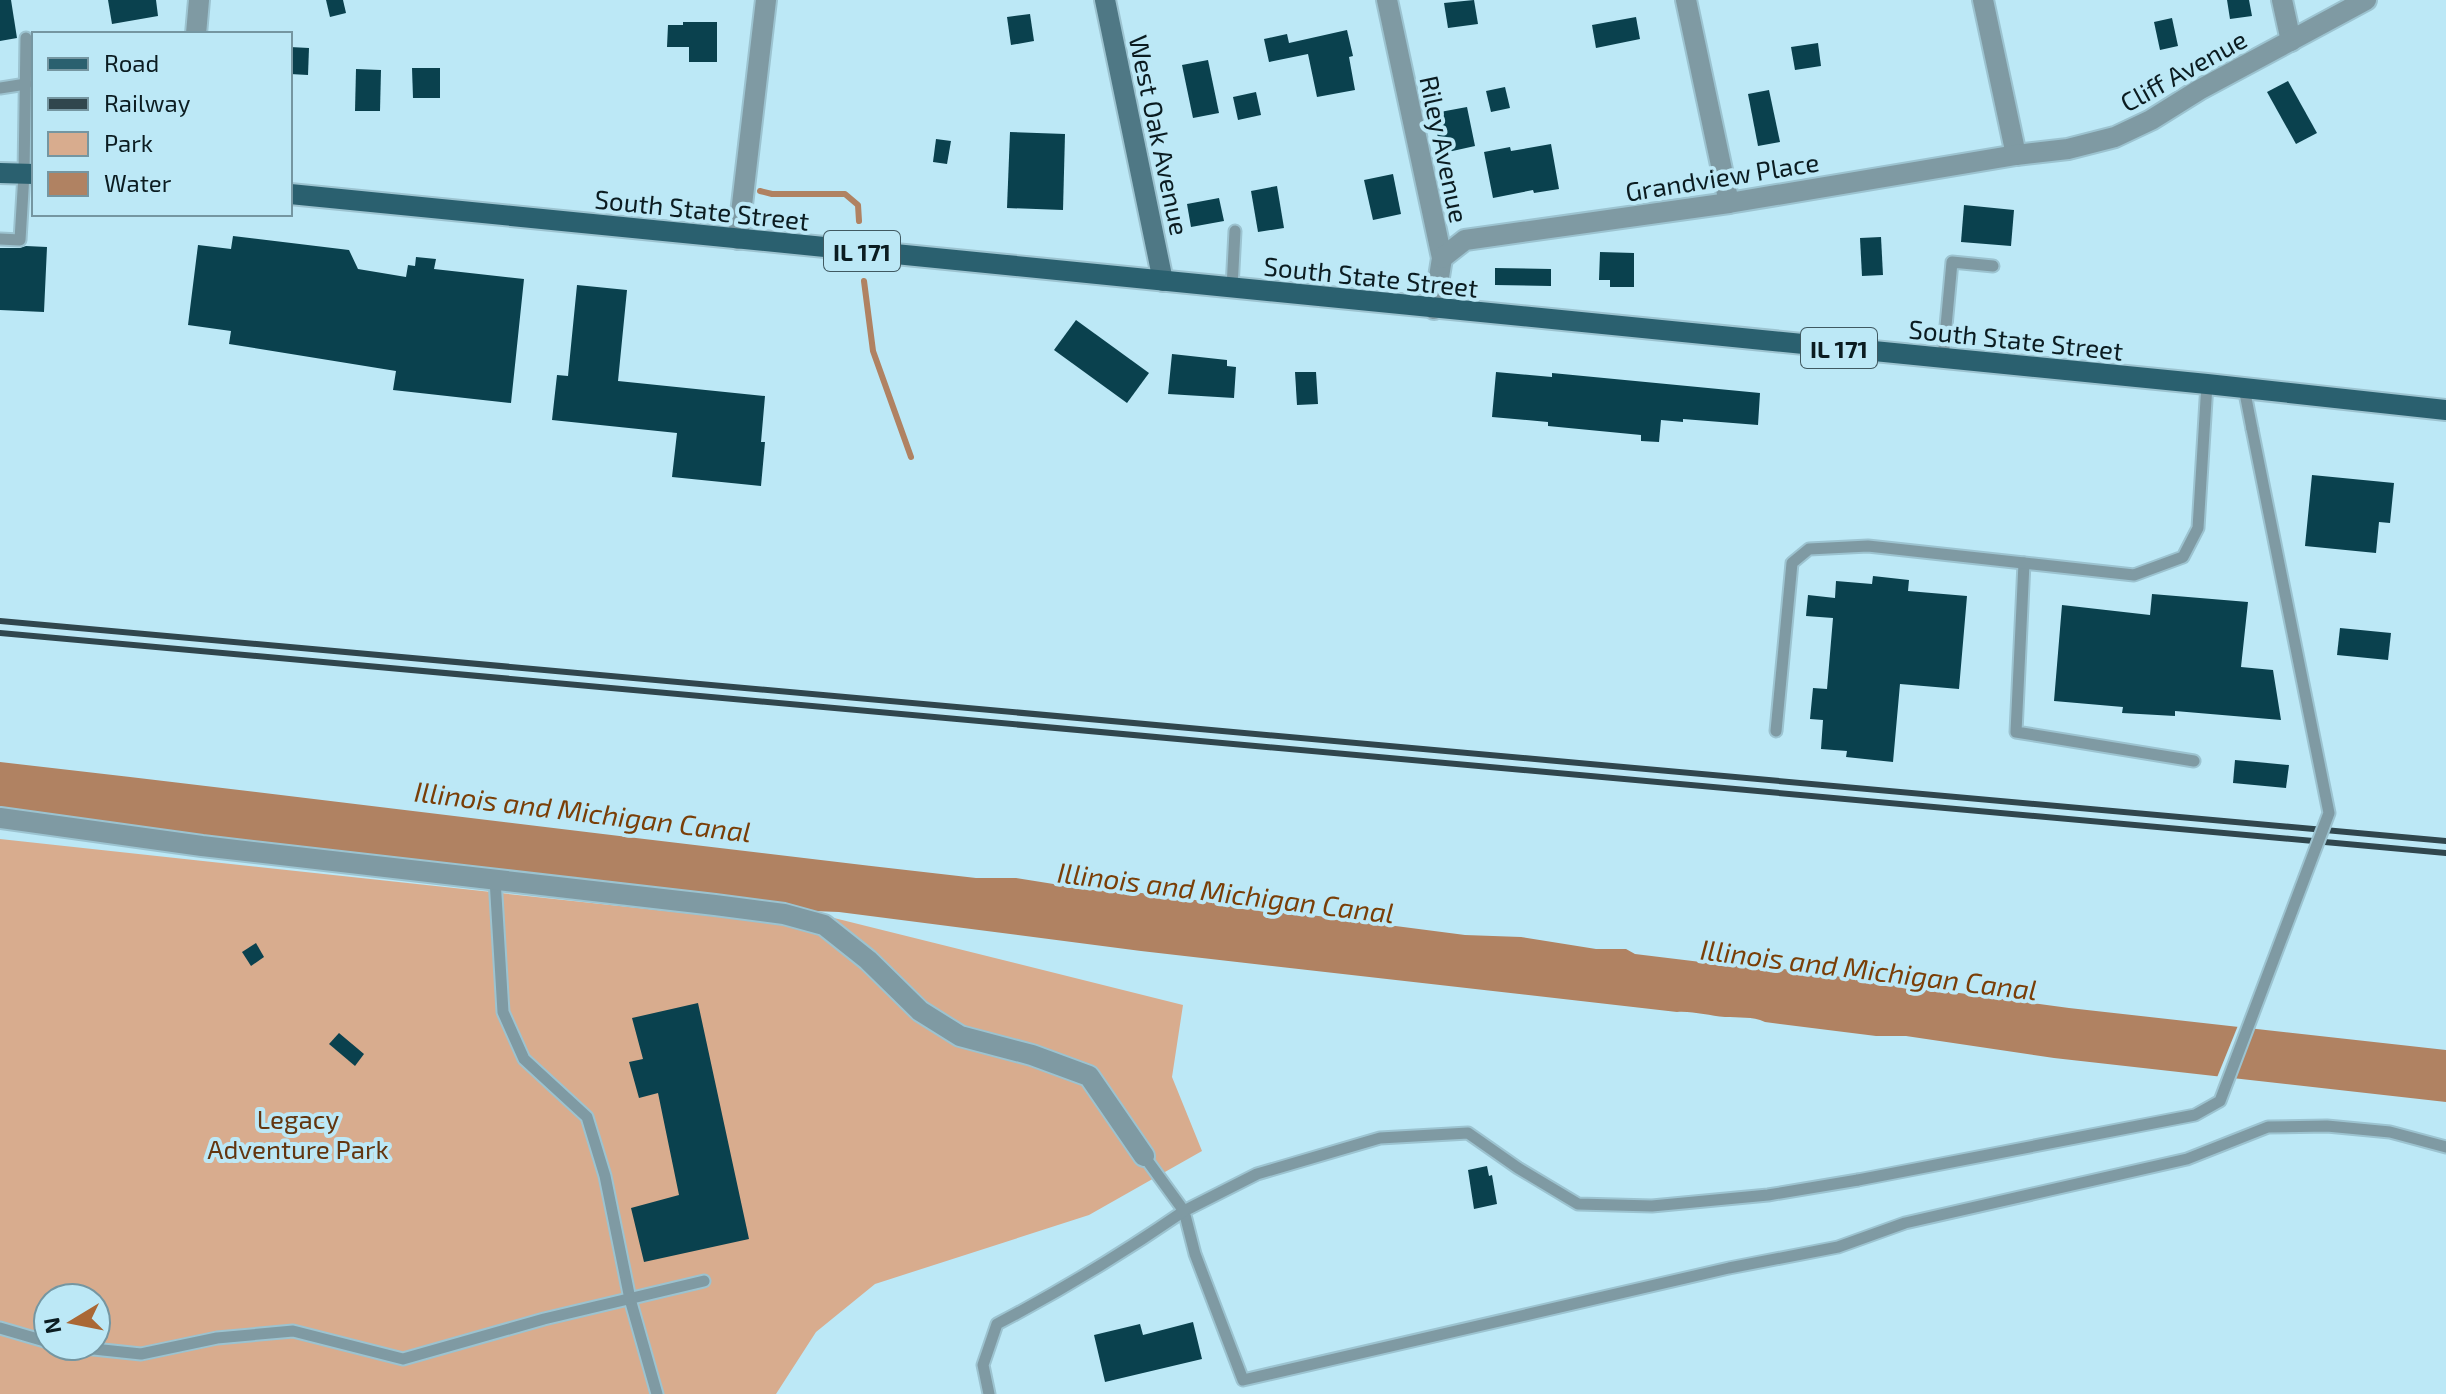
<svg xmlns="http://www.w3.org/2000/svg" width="2446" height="1394" viewBox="0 0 2446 1394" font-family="'Exo 2',sans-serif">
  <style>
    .green { fill: #d8ac8e; fill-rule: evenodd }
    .water { fill: #b08262 }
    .pier { fill: #bce8f6 }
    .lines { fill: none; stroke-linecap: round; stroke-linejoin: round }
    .stream { stroke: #b08262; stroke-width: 6 }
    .building { fill: #0a414e }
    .lane-casing { stroke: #9cc3d0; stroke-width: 15 }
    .street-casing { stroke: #9cc3d0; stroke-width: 24 }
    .secondary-casing { stroke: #9cc3d0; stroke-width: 24 }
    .primary-casing { stroke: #9cc3d0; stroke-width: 24 }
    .lane { stroke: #7f9aa3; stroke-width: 11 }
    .street { stroke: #7f9aa3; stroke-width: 20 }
    .secondary { stroke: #4f7885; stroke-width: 20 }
    .primary { stroke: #2a606f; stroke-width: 20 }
    .rail { stroke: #30464d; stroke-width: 6 }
    .lane-bridge-casing { stroke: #9cc3d0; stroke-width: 15; stroke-linecap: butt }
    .lane-bridge { stroke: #7f9aa3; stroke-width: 11 }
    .labels { text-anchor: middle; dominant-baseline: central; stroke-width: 8; stroke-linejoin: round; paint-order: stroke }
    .shield { fill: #bce8f6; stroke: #405961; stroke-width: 2 }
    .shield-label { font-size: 24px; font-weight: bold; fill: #0b1c21 }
    .street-label { font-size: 26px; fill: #0b1c21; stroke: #bce8f6 }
    .park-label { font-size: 26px; fill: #63350f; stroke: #bce8f6 }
    .water-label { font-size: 28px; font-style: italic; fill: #7a3e07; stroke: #bce8f6 }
  </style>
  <rect width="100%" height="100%" fill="#bce8f6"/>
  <path class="green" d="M 0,839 L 759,921 L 830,917 L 1183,1005 L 1172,1077 L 1202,1151 L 1089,1215 L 875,1284 L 816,1332 L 776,1394 L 0,1394 ZM 48,1298 L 96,1298 L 96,1346 L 48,1346 Z"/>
  <path class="water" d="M 0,762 C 326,799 651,841 976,878 L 1016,878 L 1091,890 L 1126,891 L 1465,935 L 1521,937 L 1596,949 L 1626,949 L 1635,954 L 1709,963 L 1740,963 L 2069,1008 L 2446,1050 L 2446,1102 L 2054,1058 L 1906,1036 L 1876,1036 L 1765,1022 C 1752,1016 1739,1018 1725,1017 C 1709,1016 1694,1011 1677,1012 L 1141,951 L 839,912 L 788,910 L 509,877 L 0,809 Z"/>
  <path class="pier" d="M 2239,1023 L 2254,1025 L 2232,1082 L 2216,1080 Z"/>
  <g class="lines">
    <g class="stream">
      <path d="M 760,191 L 772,194 L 845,194 L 858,205 L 859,221"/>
      <path d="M 864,281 L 873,351 L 911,457"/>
    </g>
  </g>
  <g class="building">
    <path d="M 0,0 L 11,0 L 17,38 L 0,41 Z"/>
    <path d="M 108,0 L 156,0 L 158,16 L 112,24 Z"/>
    <path d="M 326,0 L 343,0 L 346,13 L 330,17 Z"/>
    <path d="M 1474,0 L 1478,24 L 1448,28 L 1444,3 Z"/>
    <path d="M 2227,0 L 2249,0 L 2252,16 L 2230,19 Z"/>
    <path d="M 1030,14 L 1034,41 L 1011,45 L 1007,17 Z"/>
    <path d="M 1636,17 L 1640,39 L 1596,48 L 1592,25 Z"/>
    <path d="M 2172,18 L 2178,46 L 2160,50 L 2154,22 Z"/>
    <path d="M 683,22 L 717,22 L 717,62 L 689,62 L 689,47 L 667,47 L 668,25 L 683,25 Z"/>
    <path d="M 1347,30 L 1353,56 L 1349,57 L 1355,90 L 1317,97 L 1308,54 L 1269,62 L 1264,39 L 1287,34 L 1289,43 Z"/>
    <path d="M 1818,43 L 1821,66 L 1795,70 L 1791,47 Z"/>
    <path d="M 290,47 L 309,48 L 308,75 L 290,74 Z"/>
    <path d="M 1208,60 L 1219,113 L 1193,118 L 1182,65 Z"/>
    <path d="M 412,68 L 440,68 L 440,98 L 413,98 Z"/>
    <path d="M 356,69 L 381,70 L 380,111 L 355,111 Z"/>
    <path d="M 2288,81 L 2317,133 L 2296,144 L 2267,92 Z"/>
    <path d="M 1505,87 L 1510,108 L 1491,112 L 1486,91 Z"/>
    <path d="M 1769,90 L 1780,142 L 1758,146 L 1748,94 Z"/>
    <path d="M 1256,92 L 1261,115 L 1238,120 L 1233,97 Z"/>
    <path d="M 1467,107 L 1475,146 L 1448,152 L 1446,141 L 1439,142 L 1435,125 L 1442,124 L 1440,112 Z"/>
    <path d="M 1010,132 L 1065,134 L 1063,210 L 1007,208 Z"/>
    <path d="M 936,139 L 951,141 L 947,164 L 933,162 Z"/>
    <path d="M 1551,144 L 1559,189 L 1534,193 L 1533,190 L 1493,198 L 1484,152 L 1510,147 L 1511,151 Z"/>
    <path d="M 1393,174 L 1401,214 L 1373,220 L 1364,180 Z"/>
    <path d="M 1277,186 L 1284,228 L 1258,232 L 1251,191 Z"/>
    <path d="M 1219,198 L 1224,221 L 1191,227 L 1187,204 Z"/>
    <path d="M 1964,205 L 2014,210 L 2011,246 L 1961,242 Z"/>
    <path d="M 233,236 L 349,250 L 358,269 L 406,277 L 408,265 L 415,266 L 416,257 L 436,259 L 434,269 L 524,279 L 511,403 L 393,390 L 396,371 L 229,344 L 231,331 L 188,325 L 198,245 L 231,249 Z"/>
    <path d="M 1881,237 L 1883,275 L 1862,276 L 1860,238 Z"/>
    <path d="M 26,246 L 47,247 L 44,312 L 0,310 L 0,248 L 20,248 Z"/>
    <path d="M 1600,252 L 1634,253 L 1634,287 L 1610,287 L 1610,280 L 1599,280 Z"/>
    <path d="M 1495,268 L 1551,269 L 1551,286 L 1495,285 Z"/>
    <path d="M 577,285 L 627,290 L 618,381 L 765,396 L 761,442 L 765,442 L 761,486 L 672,477 L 677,433 L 552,420 L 557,375 L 568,376 Z"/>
    <path d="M 1076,320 L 1149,373 L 1127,403 L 1054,350 Z"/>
    <path d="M 1172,354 L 1227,360 L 1227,366 L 1236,367 L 1234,398 L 1168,394 Z"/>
    <path d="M 1295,372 L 1316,372 L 1318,404 L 1297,405 Z"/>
    <path d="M 1496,372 L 1552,377 L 1552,373 L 1760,393 L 1758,425 L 1683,419 L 1683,422 L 1661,420 L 1659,442 L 1641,441 L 1641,435 L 1548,426 L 1548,422 L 1492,417 Z"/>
    <path d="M 2312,475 L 2394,483 L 2390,523 L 2379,522 L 2376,553 L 2305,546 Z"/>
    <path d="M 1873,576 L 1909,580 L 1908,591 L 1967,596 L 1959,689 L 1900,684 L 1893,762 L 1846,757 L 1847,751 L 1821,749 L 1823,720 L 1810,719 L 1813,688 L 1827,689 L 1833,618 L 1806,616 L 1808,595 L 1835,598 L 1836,581 L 1872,584 Z"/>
    <path d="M 2152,594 L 2248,602 L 2241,667 L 2273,670 L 2281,720 L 2175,711 L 2175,716 L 2122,713 L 2123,707 L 2054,701 L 2062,605 L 2150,615 Z"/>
    <path d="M 2340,628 L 2391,633 L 2388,660 L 2337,655 Z"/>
    <path d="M 2235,760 L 2289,765 L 2286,788 L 2233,783 Z"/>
    <path d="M 256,943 L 264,957 L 251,966 L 242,952 Z"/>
    <path d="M 698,1003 L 749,1239 L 644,1262 L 631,1208 L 679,1195 L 658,1093 L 639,1098 L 629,1062 L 643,1059 L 632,1018 Z"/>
    <path d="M 339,1033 L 364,1054 L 355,1066 L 329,1044 Z"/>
    <path d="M 1487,1166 L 1489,1176 L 1492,1175 L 1497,1204 L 1474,1209 L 1468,1170 Z"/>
    <path d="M 1193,1322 L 1202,1359 L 1105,1382 L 1094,1335 L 1140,1324 L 1143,1335 Z"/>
  </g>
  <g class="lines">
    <g class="lane-casing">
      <g id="lane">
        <path d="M 0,88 L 26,84"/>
        <path d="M 0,239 L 20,240 L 24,174 L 26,38"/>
        <path d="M 1232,288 L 1235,231"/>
        <path d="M 1943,358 L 1952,262 L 1993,266"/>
        <path d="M 2244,388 L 2252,429"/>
        <path d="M 2024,563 L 2016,732 L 2194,761"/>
        <path d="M 1776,731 L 1792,563 L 1809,549 L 1868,546 L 2134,575 L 2183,557 L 2198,528 L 2207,384"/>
        <path d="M 495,879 L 503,1012 L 524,1059 L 587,1117 L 605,1176 L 630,1299 L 657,1394"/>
        <path d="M 1858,1180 L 1768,1195 L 1652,1206 L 1578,1204 L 1518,1168 L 1468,1133 L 1380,1138 L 1257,1174 L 1184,1211 L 1195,1254 L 1243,1380 L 1729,1268 L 1838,1247 L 1905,1223 L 2187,1159 L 2268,1127 L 2327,1126 L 2390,1132 L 2446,1147"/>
        <path d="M 0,1328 L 48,1342"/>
        <path d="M 65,1346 L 141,1354 L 217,1338 L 293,1331 L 403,1359 L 544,1319 L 704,1281"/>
        <path d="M 989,1394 L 983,1365 L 997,1324 C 1062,1290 1123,1253 1184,1211 L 1144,1156"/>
      </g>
    </g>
    <g class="street-casing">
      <g id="street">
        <path d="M 1387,0 L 1442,258 L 1434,309"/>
        <path d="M 1686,0 L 1729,203"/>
        <path d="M 1983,0 L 2016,155"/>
        <path d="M 2282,0 L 2291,41"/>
        <path d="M 196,34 L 199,0"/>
        <path d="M 738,239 L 766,0"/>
        <path d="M 1442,258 L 1465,240 L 1729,203 L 2016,155 L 2068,149 L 2115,137 L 2151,120 L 2199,90 L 2366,0"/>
        <path d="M 0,818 L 202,846 L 715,905 L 784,914 L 824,925 L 868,960 L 920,1011 L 960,1036 L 1032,1055 L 1089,1076 L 1144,1156"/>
      </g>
    </g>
    <g class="secondary-casing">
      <path id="secondary" d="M 1105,0 L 1163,281"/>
    </g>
    <g class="primary-casing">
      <g id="primary">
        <path d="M 0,173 L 34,174"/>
        <path d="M 290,194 L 2207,384 L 2446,410"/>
      </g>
    </g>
    <use href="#lane" class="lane"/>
    <use href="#street" class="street"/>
    <use href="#secondary" class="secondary"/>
    <use href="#primary" class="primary"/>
    <g class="rail">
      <path d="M 0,621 L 2446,841"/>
      <path d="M 0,633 L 2446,853"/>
    </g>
    <g class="lane-bridge-casing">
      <path id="lane-bridge" d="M 1858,1180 L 2195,1115 L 2220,1101 L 2329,813 L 2252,429"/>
    </g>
    <use href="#lane-bridge" class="lane-bridge"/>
  </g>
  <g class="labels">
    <g class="shield">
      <rect x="824" y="231" width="76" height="40" rx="6"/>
      <rect x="1801" y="328" width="76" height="40" rx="6"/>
    </g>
    <g class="shield-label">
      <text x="862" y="251">IL 171</text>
      <text x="1839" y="348">IL 171</text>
    </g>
    <g class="street-label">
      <text transform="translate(2183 70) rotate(-29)">Cliff Avenue</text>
      <text transform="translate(1160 135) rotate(78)">West Oak Avenue</text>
      <text transform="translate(1445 149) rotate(78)">Riley Avenue</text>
      <text transform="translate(1722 176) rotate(-9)">Grandview Place</text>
      <text transform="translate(702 209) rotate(6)">South State Street</text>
      <text transform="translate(1371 276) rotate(6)">South State Street</text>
      <text transform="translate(2016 339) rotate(6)">South State Street</text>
    </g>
    <g class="park-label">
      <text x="298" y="1118">Legacy<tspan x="298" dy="30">Adventure Park</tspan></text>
    </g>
    <g class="water-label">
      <text transform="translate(583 811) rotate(7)">Illinois and Michigan Canal</text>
      <text transform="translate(1226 892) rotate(7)">Illinois and Michigan Canal</text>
      <text transform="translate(1869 969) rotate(7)">Illinois and Michigan Canal</text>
    </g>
  </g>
  <rect x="32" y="32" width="260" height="184" fill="#bce8f6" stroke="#7596a1" stroke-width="2"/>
  <rect x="48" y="58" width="40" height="12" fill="#2a606f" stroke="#7596a1" stroke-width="2"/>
  <text x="104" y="72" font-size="24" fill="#0b1c21">Road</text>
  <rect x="48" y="98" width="40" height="12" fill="#30464d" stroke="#7596a1" stroke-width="2"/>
  <text x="104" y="112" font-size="24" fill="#0b1c21">Railway</text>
  <rect x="48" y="132" width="40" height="24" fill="#d8ac8e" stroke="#7596a1" stroke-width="2"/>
  <text x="104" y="152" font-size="24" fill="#0b1c21">Park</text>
  <rect x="48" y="172" width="40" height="24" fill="#b08262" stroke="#7596a1" stroke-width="2"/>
  <text x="104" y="192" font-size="24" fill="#0b1c21">Water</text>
  <g transform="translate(72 1322) rotate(260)"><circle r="38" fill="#bce8f6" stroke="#7596a1" stroke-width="2"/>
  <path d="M0-6L14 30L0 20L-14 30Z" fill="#aa6835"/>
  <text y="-12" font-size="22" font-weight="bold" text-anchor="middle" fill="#0b1c21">N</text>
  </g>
</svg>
